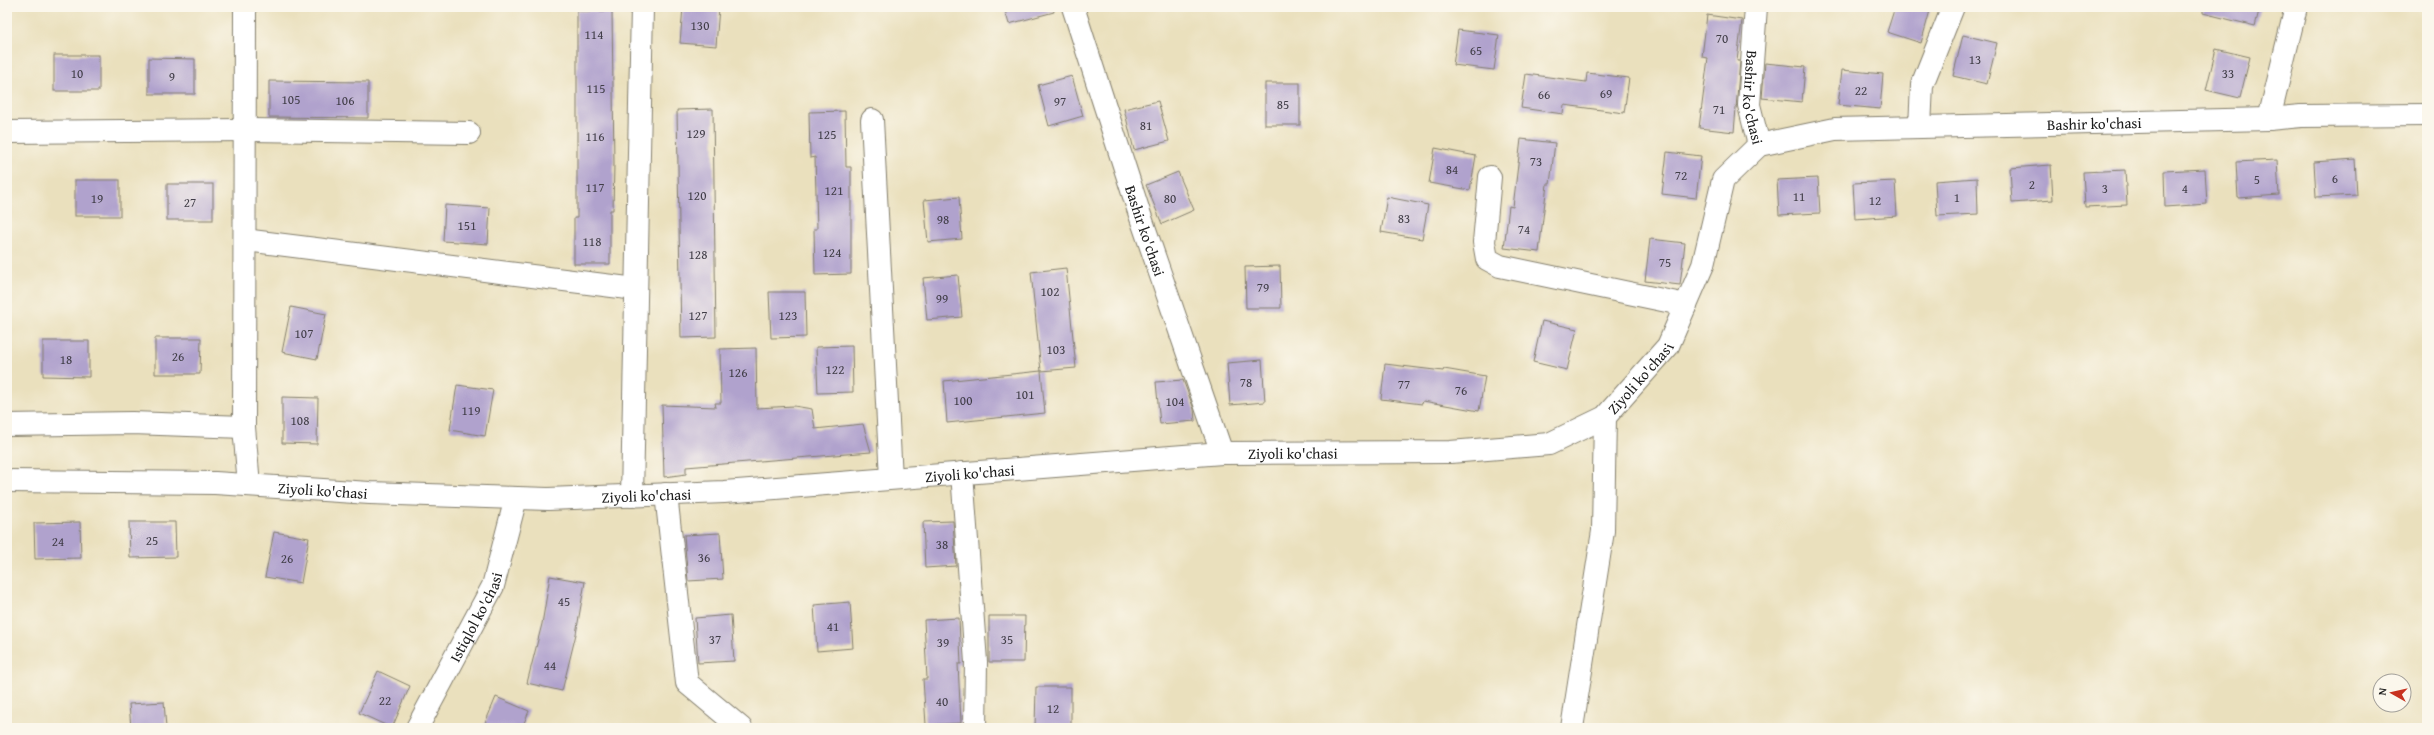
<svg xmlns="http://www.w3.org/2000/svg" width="2434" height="735" viewBox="0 0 2434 735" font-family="'Gentium Book Plus',serif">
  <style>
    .building { fill: #b0a2cd }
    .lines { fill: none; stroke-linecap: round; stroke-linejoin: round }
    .minor-casing { stroke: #837e6c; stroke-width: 24 }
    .minor { stroke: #fff; stroke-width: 22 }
    .labels { text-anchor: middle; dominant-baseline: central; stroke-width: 4; stroke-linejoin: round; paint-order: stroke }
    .number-label { font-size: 13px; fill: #413e48 }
    .street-label { font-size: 15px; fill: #1c1c1c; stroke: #fbf7ec }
  </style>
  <rect width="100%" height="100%" fill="#fbf7ec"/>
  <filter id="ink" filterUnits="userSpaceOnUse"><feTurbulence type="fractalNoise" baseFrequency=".025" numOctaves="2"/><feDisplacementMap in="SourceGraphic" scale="8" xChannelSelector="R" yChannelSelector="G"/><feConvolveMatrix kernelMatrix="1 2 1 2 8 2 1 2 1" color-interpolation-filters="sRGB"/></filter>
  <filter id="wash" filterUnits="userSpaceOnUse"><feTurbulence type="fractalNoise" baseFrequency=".012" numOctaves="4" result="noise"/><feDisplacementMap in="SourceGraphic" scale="16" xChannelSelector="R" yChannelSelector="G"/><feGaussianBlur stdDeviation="0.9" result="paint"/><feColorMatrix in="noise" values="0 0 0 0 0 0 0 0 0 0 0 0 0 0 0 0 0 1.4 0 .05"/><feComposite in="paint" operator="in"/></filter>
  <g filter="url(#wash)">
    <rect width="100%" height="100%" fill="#eae0bd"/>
    <g id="blocks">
      <g class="building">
        <path d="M 683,7 L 719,7 L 716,46 L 680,43 Z"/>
        <path d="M 1004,7 L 1053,7 L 1054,12 L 1009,24 Z"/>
        <path d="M 1895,7 L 1931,7 L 1921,43 L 1887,32 Z"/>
        <path d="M 2203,7 L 2260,7 L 2255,26 L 2203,13 Z"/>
        <path d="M 577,11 L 612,11 L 614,164 L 613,210 L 610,210 L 610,264 L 574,264 L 574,218 L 577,218 Z"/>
        <path d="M 1707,15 L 1742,20 L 1737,61 L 1740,61 L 1734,132 L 1699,128 L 1708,58 L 1702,57 Z"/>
        <path d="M 1458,30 L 1499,35 L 1494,70 L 1453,65 Z"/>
        <path d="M 1963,35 L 1997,43 L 1987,84 L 1953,76 Z"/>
        <path d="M 2216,49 L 2250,57 L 2240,98 L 2206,90 Z"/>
        <rect x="54" y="55" width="45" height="36"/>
        <path d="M 149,58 L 195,59 L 195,94 L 149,94 Z"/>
        <path d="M 1765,63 L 1805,67 L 1802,102 L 1762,98 Z"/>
        <path d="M 1842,70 L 1883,74 L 1880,109 L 1838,105 Z"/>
        <path d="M 1587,73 L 1629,78 L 1624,113 L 1564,105 L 1563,114 L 1521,108 L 1526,74 L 1586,82 Z"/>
        <path d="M 1072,76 L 1083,116 L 1049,126 L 1038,85 Z"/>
        <path d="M 269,81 L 368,82 L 368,118 L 269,117 Z"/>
        <rect x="1265" y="83" width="35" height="42"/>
        <path d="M 1158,101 L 1169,141 L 1134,150 L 1124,109 Z"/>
        <path d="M 713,109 L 716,337 L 681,338 L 677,110 Z"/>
        <path d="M 845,111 L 846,167 L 851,167 L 851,274 L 815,275 L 814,229 L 817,229 L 815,157 L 810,158 L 809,112 Z"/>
        <path d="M 1521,139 L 1555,143 L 1550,184 L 1547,184 L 1539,252 L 1504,248 L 1509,206 L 1513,207 Z"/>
        <path d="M 1435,148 L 1476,156 L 1470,190 L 1429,183 Z"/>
        <path d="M 1667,152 L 1701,156 L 1696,198 L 1662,194 Z"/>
        <path d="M 2355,159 L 2357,195 L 2316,197 L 2314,162 Z"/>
        <path d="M 2277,160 L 2279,195 L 2238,198 L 2236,162 Z"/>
        <path d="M 2051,165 L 2053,200 L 2012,203 L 2010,168 Z"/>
        <path d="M 2205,169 L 2207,204 L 2165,207 L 2164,171 Z"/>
        <path d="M 2125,170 L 2127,205 L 2085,207 L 2083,172 Z"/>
        <path d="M 1178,172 L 1194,210 L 1162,224 L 1146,185 Z"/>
        <path d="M 1818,178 L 1820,213 L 1779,215 L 1777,180 Z"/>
        <path d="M 1977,178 L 1978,214 L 1937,216 L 1935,181 Z"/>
        <rect x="75" y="180" width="45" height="36"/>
        <path d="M 1895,181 L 1897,216 L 1855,219 L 1853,183 Z"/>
        <rect x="167" y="184" width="46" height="36"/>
        <path d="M 959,197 L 962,239 L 928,242 L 924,200 Z"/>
        <path d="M 1387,197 L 1428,205 L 1422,239 L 1381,232 Z"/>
        <path d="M 445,205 L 490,208 L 488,244 L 443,241 Z"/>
        <path d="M 1650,239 L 1685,243 L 1680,285 L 1645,281 Z"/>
        <path d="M 1280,266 L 1281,308 L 1246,308 L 1245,267 Z"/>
        <path d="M 1066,268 L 1076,368 L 1041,371 L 1031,272 Z"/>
        <path d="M 958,275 L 962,317 L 927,320 L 923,278 Z"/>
        <path d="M 769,292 L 805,292 L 806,337 L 771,338 Z"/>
        <path d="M 291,307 L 326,314 L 317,359 L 282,352 Z"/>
        <path d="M 1542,321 L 1577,329 L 1567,370 L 1533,362 Z"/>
        <path d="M 155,338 L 201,338 L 200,374 L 155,374 Z"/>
        <path d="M 43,341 L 89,341 L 89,377 L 43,376 Z"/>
        <path d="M 852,346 L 853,392 L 818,393 L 816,347 Z"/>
        <path d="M 756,348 L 757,408 L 794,406 L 812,409 L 815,429 L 863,424 L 871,452 L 686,467 L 686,474 L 664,477 L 662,405 L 716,407 L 715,403 L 721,403 L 720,349 Z"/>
        <path d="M 1262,360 L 1265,402 L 1230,405 L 1227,363 Z"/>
        <path d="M 1385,364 L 1443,371 L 1444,369 L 1485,376 L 1479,411 L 1423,401 L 1422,404 L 1381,399 Z"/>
        <path d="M 1041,371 L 1045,413 L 947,423 L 944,381 Z"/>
        <path d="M 1183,380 L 1194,409 L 1195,421 L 1160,424 L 1156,382 Z"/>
        <path d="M 457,385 L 493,390 L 485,436 L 450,430 Z"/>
        <path d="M 282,397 L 318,398 L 317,444 L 282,443 Z"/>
        <path d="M 953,521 L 956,566 L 925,568 L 923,522 Z"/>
        <path d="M 80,522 L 81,558 L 35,559 L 34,523 Z"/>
        <path d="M 129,522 L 175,522 L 176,557 L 130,558 Z"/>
        <path d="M 274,532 L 309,538 L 301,583 L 265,577 Z"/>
        <path d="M 720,533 L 723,579 L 688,581 L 684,535 Z"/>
        <path d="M 550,576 L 585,582 L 576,634 L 562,691 L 527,683 L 542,624 Z"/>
        <path d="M 850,602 L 853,648 L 817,651 L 814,605 Z"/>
        <path d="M 731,615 L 734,661 L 698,663 L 695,618 Z"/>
        <path d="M 989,616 L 1025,616 L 1024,662 L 989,662 Z"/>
        <path d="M 959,618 L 961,664 L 958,664 L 961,723 L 926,725 L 923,679 L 927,679 L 924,620 Z"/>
        <path d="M 378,671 L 410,686 L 392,728 L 359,713 Z"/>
        <path d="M 1036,687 L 1071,687 L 1071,728 L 1035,728 Z"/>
        <path d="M 496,697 L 529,711 L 522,728 L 483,728 Z"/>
        <path d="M 164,702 L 166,728 L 131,728 L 129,704 Z"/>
      </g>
    </g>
  </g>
  <g filter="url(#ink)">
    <use href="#blocks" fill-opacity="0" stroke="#837e6c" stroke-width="1"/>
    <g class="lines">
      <g class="minor-casing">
        <g id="minor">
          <path d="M 245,7 L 244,427 L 249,485"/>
          <path id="s1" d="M 1073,7 L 1140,215 L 1222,453"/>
          <path id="s2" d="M 1756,7 L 1749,105 L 1759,145"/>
          <path d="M 2269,119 L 2296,7"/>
          <path d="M 872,120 L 891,478"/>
          <path d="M 1920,127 L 1922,85 L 1953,7"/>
          <path d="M 7,132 L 246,130 L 469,133"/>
          <path id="s3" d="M 1759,145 L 1835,129 L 2269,119 L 2301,116 L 2427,115"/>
          <path d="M 1490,177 L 1484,242 L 1487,259 L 1500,266 L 1686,305"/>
          <path d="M 245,240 L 636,289"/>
          <path d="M 7,425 L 132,423 L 244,427"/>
          <path d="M 962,473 L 976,662 L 975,728"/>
          <path id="s4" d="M 7,481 L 215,483 L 370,493 L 548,499 L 724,492 L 1222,453 L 1450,452 L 1549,444 L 1605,417 L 1668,346 L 1703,265 L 1723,180 L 1759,145"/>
          <path d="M 666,494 L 687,683 L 741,728"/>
          <path d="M 632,496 L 642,7"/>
          <path id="s5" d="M 417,728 L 493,586 L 516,498"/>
          <path d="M 1572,728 L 1603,531 L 1605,417"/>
        </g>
      </g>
      <use href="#minor" class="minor"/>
    </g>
  </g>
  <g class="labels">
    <g class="number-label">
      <text x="700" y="25">130</text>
      <text x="594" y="34">114</text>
      <text x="1722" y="38">70</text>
      <text x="1476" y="50">65</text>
      <text x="1975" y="59">13</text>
      <text x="77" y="73">10</text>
      <text x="2228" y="73">33</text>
      <text x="172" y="76">9</text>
      <text x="596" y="88">115</text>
      <text x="1861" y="90">22</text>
      <text x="1606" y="93">69</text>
      <text x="1544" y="94">66</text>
      <text x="291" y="99">105</text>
      <text x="345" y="100">106</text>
      <text x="1060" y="101">97</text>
      <text x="1283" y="104">85</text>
      <text x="1719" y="109">71</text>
      <text x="1146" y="125">81</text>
      <text x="696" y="133">129</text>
      <text x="827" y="134">125</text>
      <text x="595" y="136">116</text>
      <text x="1536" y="161">73</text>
      <text x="1452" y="169">84</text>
      <text x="1681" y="175">72</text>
      <text x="2335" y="178">6</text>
      <text x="2257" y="179">5</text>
      <text x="2032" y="184">2</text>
      <text x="595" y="187">117</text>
      <text x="2105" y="188">3</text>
      <text x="2185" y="188">4</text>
      <text x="834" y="190">121</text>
      <text x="697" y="195">120</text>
      <text x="1799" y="196">11</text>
      <text x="1957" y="197">1</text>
      <text x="97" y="198">19</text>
      <text x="1170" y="198">80</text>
      <text x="1875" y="200">12</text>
      <text x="190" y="202">27</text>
      <text x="1404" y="218">83</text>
      <text x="943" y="219">98</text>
      <text x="467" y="225">151</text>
      <text x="1524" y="229">74</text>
      <text x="592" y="241">118</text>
      <text x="832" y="252">124</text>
      <text x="698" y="254">128</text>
      <text x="1665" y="262">75</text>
      <text x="1263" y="287">79</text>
      <text x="1050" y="291">102</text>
      <text x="942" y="298">99</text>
      <text x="698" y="315">127</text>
      <text x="788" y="315">123</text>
      <text x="304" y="333">107</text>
      <text x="1056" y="349">103</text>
      <text x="178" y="356">26</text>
      <text x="66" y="359">18</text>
      <text x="835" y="369">122</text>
      <text x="738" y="372">126</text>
      <text x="1246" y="382">78</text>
      <text x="1404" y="384">77</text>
      <text x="1461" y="390">76</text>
      <text x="1025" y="394">101</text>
      <text x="963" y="400">100</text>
      <text x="1175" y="401">104</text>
      <text x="471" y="410">119</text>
      <text x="300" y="420">108</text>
      <text x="152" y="540">25</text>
      <text x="58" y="541">24</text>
      <text x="942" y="544">38</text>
      <text x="704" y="557">36</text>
      <text x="287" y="558">26</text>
      <text x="564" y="601">45</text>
      <text x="833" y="626">41</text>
      <text x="715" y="639">37</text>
      <text x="1007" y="639">35</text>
      <text x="943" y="642">39</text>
      <text x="550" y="665">44</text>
      <text x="385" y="700">22</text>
      <text x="942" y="701">40</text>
      <text x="1053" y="708">12</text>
    </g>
    <g class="street-label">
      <text stroke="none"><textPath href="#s2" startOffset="91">Bashir ko'chasi</textPath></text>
      <text stroke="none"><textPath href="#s3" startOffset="337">Bashir ko'chasi</textPath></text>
      <text stroke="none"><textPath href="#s1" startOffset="235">Bashir ko'chasi</textPath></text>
      <text stroke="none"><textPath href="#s4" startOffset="1659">Ziyoli ko'chasi</textPath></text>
      <text stroke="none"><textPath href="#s4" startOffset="1288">Ziyoli ko'chasi</textPath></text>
      <text stroke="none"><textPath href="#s4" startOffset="964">Ziyoli ko'chasi</textPath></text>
      <text stroke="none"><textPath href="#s4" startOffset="316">Ziyoli ko'chasi</textPath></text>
      <text stroke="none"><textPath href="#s4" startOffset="640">Ziyoli ko'chasi</textPath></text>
      <text stroke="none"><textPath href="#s5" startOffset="126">Istiqlol ko'chasi</textPath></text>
    </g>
  </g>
  <rect width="2434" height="735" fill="none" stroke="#fbf7ec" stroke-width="24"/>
  <g transform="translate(2392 693) rotate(278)"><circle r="19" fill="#fbf7ec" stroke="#a29f99"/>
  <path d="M0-3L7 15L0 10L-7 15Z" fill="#c8321e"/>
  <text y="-6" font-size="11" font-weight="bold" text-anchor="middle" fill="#1c1c1c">N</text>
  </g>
</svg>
